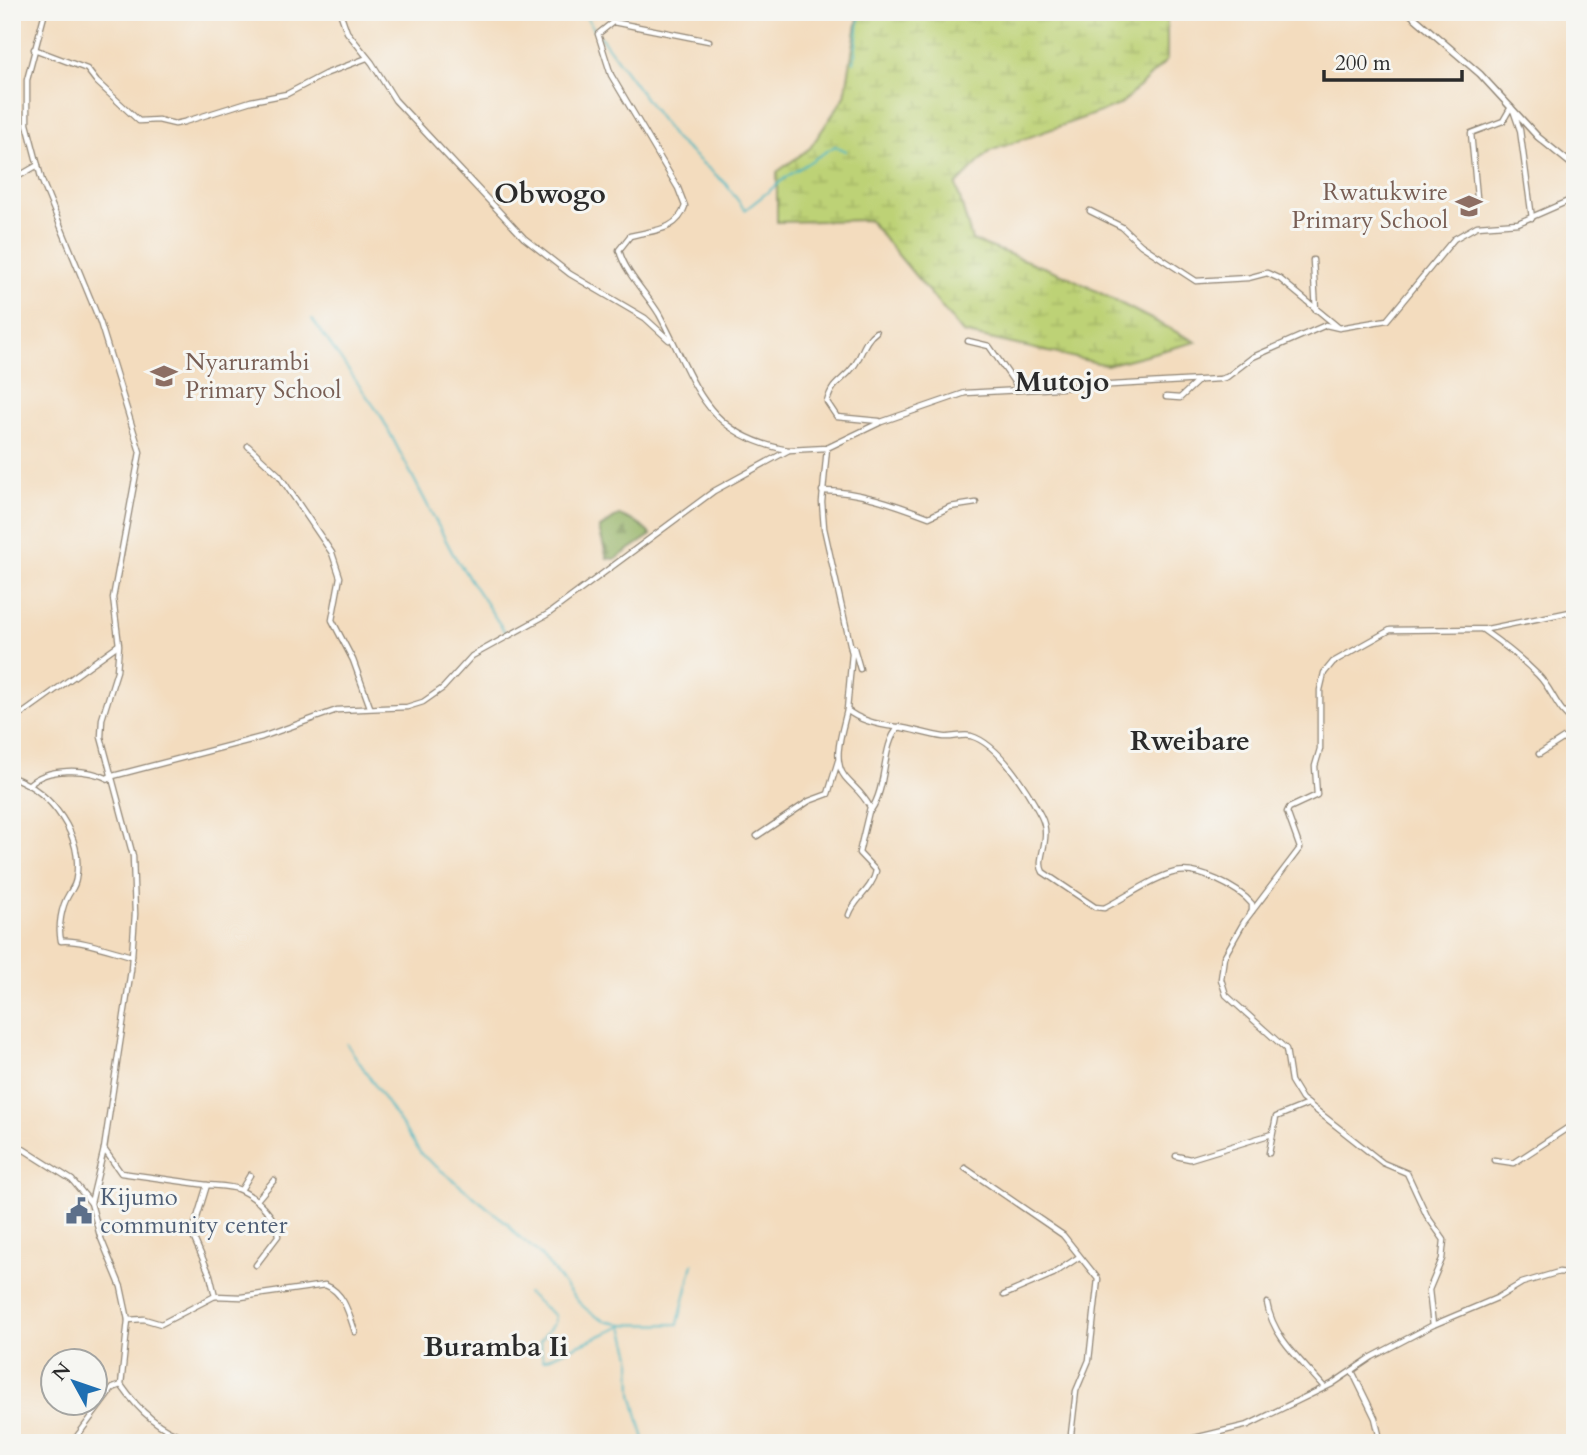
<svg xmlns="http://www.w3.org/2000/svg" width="1587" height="1455" viewBox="0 0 1587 1455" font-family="Cardo,serif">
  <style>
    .forest { fill: url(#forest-firs); stroke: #607049; stroke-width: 2 }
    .wetland { fill: url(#wetland-marsh); stroke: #747e50; stroke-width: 2 }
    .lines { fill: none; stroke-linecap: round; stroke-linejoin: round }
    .stream { stroke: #46b5c0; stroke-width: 2 }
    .minor-casing { stroke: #8f8474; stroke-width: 7 }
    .tertiary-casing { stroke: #8f8474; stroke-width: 8 }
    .minor { stroke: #fff; stroke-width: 4.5 }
    .tertiary { stroke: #fff; stroke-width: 5 }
    .labels { text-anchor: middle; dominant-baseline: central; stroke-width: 6; stroke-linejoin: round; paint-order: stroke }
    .education-label { font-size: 24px; fill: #785e54; stroke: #f6f6f2; text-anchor: end }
    .service-label { font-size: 24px; fill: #4e5e75; stroke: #f6f6f2; text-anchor: start }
    .quarter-label { font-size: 28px; font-weight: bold; fill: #2b2b2b; stroke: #f6f6f2 }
  </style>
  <defs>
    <pattern id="forest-firs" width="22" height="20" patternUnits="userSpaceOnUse" patternTransform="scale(1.75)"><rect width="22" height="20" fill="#96b467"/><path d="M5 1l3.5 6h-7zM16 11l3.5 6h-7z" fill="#7b9355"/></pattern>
    <pattern id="wetland-marsh" width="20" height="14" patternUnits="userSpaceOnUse" patternTransform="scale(1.75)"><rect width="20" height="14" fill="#bdd276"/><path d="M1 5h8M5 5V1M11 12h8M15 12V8" fill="none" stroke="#a3b466"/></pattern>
  </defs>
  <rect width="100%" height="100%" fill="#f6f6f2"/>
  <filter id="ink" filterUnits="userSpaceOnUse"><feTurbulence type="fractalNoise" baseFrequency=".0143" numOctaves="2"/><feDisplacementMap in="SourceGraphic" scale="14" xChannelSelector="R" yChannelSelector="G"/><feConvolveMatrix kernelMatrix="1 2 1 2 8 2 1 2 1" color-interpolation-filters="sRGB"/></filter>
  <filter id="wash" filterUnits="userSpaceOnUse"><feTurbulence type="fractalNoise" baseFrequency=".00686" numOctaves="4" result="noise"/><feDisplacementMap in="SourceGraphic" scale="28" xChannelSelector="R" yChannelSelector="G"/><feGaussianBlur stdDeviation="1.57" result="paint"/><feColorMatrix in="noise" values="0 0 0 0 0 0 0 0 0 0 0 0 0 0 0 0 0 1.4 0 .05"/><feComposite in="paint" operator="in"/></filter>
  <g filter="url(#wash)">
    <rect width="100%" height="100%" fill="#f3dcbe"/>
    <path class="forest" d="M 619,515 L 638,523 L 651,535 L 615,559 L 607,558 L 599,529 Z"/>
    <path class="wetland" d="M 859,12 L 1174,12 L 1167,19 L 1167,60 L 1120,105 L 990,151 L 956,185 L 972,240 L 1067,276 L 1196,342 L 1107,365 L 963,333 L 869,220 L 777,222 L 777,172 L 810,148 L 845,96 Z"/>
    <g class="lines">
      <g class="stream">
        <path d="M 583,12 L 596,32"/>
        <path d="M 600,36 L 675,139 L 725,183 L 745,210 L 789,175 L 835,146 L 846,151"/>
        <path d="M 854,62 L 860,12"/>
        <path d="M 312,319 L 381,416 L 453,554 L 505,632"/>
        <path d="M 347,1044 L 422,1155 L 508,1224 C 515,1236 525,1241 535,1250 C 558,1271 573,1306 603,1320 C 617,1327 661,1324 678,1324 L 693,1264"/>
        <path d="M 527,1293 L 555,1316 L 554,1323 L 540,1341 L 543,1360 L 623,1326 L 631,1356 L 632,1394 L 645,1443"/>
      </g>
    </g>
  </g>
  <g filter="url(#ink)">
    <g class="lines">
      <g class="minor-casing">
        <g id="minor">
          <path d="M 45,12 L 27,80 L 27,124 L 42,181 L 100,322 L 140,452 L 113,598 L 119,645 L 117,671 L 102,719 L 101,737 L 133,856 L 135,914 L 131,970 L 104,1149 L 91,1203"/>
          <path d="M 340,12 L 347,32 L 372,63 L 395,100 L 524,238 L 570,274 L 645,318 L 669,340"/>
          <path d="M 709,41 L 613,22 L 598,34 L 611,75 L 678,188 L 685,206 C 677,232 652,230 630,236 L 619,250 C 625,273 647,294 659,314 C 696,381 701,434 788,450"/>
          <path d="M 34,49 L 87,69 L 97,82 L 139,121 L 158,120 L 175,124 L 184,122 L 251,101 L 287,94 L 325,74 L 367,58"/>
          <path d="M 1513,110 L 1520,130 L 1532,218"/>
          <path d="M 1573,166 L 1575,150"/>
          <path d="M 12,180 L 38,165"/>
          <path d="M 1477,197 L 1471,133 L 1503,121 L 1511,107"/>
          <path d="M 1090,211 L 1122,227 L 1141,245 L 1196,281 L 1248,278 L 1267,273 L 1280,279 L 1338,327"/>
          <path d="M 1313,260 L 1316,310"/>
          <path d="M 876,332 C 864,340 862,355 854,366 C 842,383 833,380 827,402 L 837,417 L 879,421"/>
          <path d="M 968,341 L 989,346 L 1019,389"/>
          <path d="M 1166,397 L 1180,398 L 1198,381"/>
          <path d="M 248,446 L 279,475 L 332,553 L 340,577 L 332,620 L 353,660 L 370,707"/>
          <path d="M 827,448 L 822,502 L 824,528 L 852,653 L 847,710 C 860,721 879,725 897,727 C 913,729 928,735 944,737 C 953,738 962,734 971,736 C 999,744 1028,791 1041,816 C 1053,840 1035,858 1043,872 L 1095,907 L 1104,908 C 1125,898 1154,877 1176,872 C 1197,867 1238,887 1252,904 L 1252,911"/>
          <path d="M 822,491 C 858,491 895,504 929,517 L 950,507 L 976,503"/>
          <path d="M 1483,630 C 1503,644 1521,658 1538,675 C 1553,690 1556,710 1575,722"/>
          <path d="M 851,649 L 854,648 L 860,669"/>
          <path d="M 847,710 C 843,729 831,760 845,777 C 855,789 861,791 870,807 L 859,853 L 876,871 C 872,890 854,899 849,915"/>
          <path d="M 12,721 L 118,645"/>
          <path d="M 1539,754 L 1575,731"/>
          <path d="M 12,777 C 52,792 84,836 76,879 C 75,886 72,889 69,894 C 61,907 58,927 61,941 C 79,939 112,951 132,956"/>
          <path d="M 109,777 L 262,737 L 337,710 L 407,707 L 423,702 L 443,688 L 472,656 L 548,614 L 714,491 L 789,450 L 827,448 L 881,422 L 965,393 L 1220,379 L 1227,377 L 1253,357 L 1326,325 L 1339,328 L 1387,320 L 1454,239 L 1477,226 L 1518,223 L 1575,198"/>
          <path d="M 28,785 C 47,767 86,768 109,779"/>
          <path d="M 871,810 C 888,786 881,745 899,727"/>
          <path d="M 757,836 L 809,801 L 828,794 L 838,761"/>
          <path d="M 12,1142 L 72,1180 L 91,1203 L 100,1236 L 121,1287 L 128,1320 L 121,1385 C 137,1408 157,1429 185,1437 C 203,1442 223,1439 241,1443"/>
          <path d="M 104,1149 L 121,1173 L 207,1185"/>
          <path d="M 1269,1153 L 1276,1117 L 1308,1104"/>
          <path d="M 1176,1156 L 1190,1159 L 1272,1134"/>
          <path d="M 1494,1160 L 1514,1163 L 1575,1123"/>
          <path d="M 965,1168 L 1063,1235 L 1098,1279 L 1089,1360 L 1076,1391 L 1070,1443"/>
          <path d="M 241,1190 L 250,1175"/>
          <path d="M 257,1200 L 274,1180"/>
          <path d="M 1004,1295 L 1053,1274 L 1079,1257"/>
          <path d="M 215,1296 L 210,1275 L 192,1234 L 207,1185 C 217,1186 232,1186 240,1190 C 257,1198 277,1217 278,1236 L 256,1265"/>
          <path d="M 1267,1303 C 1273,1338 1301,1360 1324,1387"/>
          <path d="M 128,1320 L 144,1319 L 161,1324 L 215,1296 L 241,1297 L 325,1285 C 344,1292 349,1314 355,1332"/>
          <path d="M 1433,1325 L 1429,1290 L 1442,1259 L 1444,1240 L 1427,1216 L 1407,1173 L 1383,1163 L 1302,1099 L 1291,1081 L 1286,1049 L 1226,995 L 1221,979 L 1224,957 L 1244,922 L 1300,848 L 1287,812 L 1289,808 L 1317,795 L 1315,766 L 1320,749 L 1320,690 L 1324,673 L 1333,662 L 1390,630 L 1487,629 L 1575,611"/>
          <path d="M 1352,1371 L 1375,1418 L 1381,1443"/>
          <path d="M 72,1443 L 113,1388 L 121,1385"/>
          <path d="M 1174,1443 L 1248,1425 L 1332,1384 L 1372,1357 L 1433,1325 L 1497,1298 L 1522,1283 L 1559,1272 L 1575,1274"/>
        </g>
      </g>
      <g class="tertiary-casing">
        <path id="tertiary" d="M 1408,12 L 1480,74 L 1538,137 L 1575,167"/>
      </g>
      <use href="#minor" class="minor"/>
      <use href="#tertiary" class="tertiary"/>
    </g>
  </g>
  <defs>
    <g id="school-bare" transform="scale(2.1)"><path d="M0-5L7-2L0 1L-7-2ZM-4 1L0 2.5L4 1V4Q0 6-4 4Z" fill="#8d6e63" stroke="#f6f6f2" stroke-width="2.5" paint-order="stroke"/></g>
    <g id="civic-bare" transform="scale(2.1)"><path d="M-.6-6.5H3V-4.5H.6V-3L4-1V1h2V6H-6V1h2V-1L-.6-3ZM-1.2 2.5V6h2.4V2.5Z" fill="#5c6f8a" stroke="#f6f6f2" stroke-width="2.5" paint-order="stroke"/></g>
  </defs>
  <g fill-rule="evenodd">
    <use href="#school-bare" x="1469" y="206"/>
    <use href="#school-bare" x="164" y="376"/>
    <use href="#civic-bare" x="79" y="1211"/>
  </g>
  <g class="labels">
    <g class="education-label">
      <text x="1448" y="192">Rwatukwire<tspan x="1448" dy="28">Primary School</tspan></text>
      <text x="185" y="362" text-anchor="start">Nyarurambi<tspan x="185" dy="28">Primary School</tspan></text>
    </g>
    <g class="service-label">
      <text x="100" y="1197">Kijumo<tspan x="100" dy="28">community center</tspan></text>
    </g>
    <g class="quarter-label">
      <text x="550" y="194">Obwogo</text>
      <text x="1062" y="382">Mutojo</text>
      <text x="1190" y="741">Rweibare</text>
      <text x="496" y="1347">Buramba Ii</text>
    </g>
  </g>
  <rect width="1587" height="1455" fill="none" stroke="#f6f6f2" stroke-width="42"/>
  <g transform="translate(74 1382) rotate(310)"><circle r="33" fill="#f6f6f2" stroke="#a5a5a2" stroke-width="2"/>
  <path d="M0-5L12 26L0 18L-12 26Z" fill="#1f6fb2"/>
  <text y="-10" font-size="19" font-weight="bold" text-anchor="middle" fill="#2b2b2b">N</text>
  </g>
  <path d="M1324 70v10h138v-10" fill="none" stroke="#2b2b2b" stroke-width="3.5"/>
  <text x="1335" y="70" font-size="21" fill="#2b2b2b" stroke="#f6f6f2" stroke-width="5" paint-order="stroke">200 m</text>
</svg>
